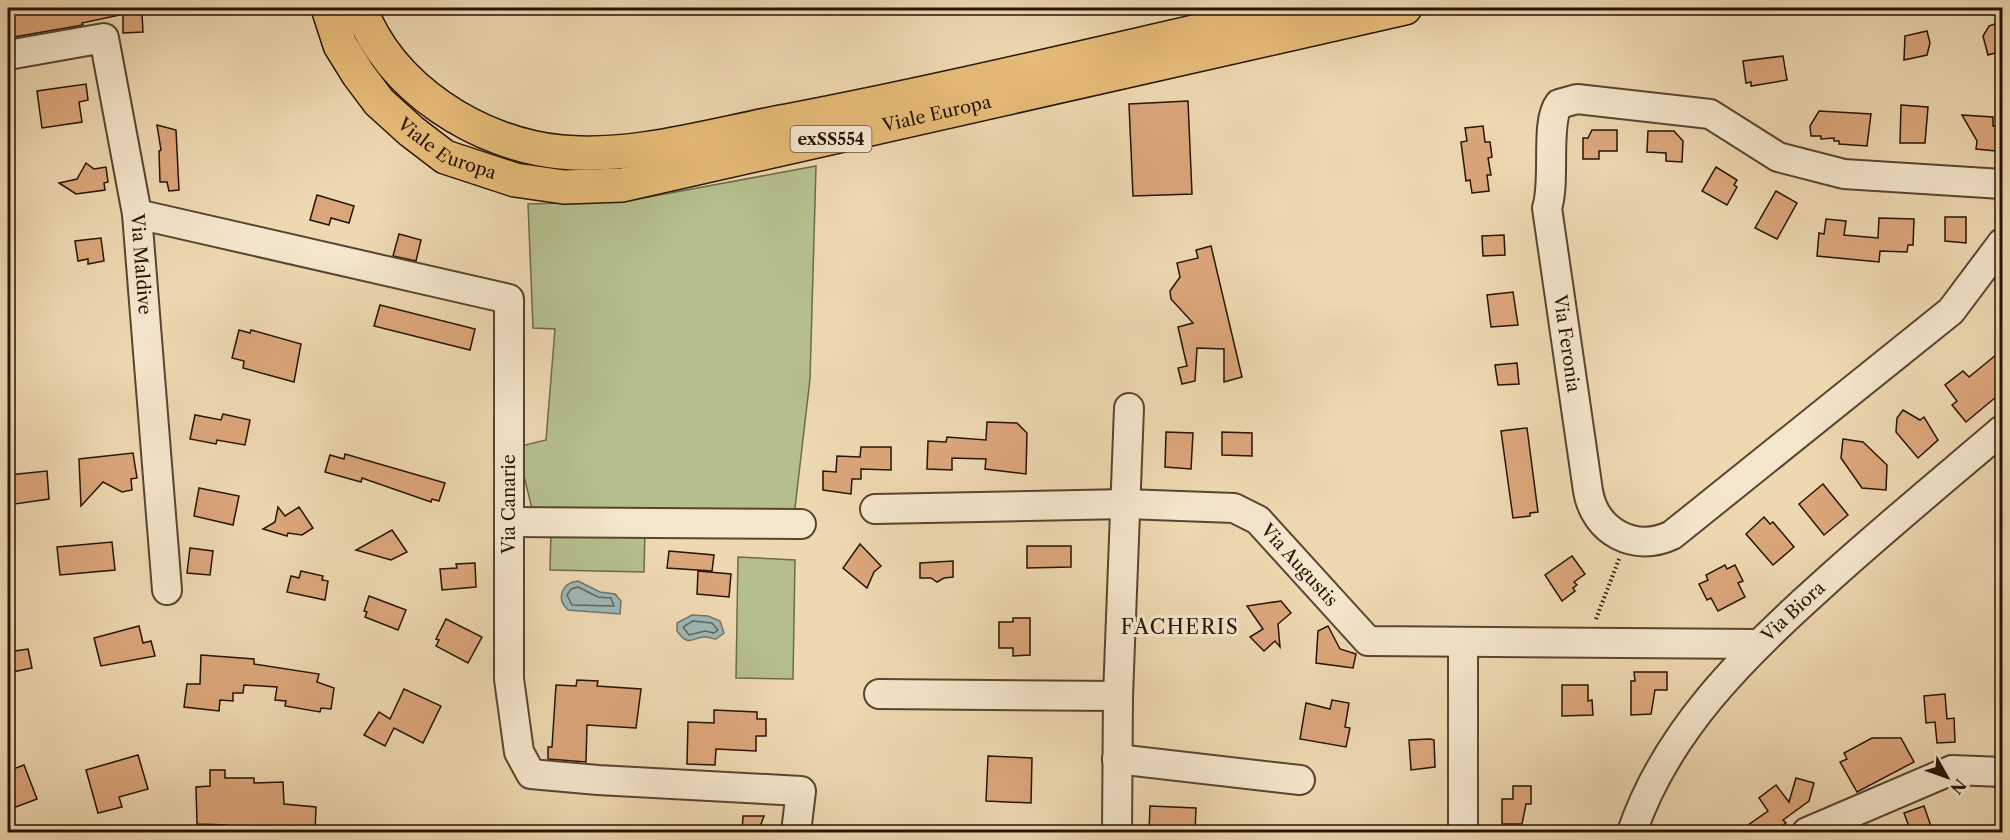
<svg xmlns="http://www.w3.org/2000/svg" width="2010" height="840" viewBox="0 0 2010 840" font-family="'Libre Caslon Text',serif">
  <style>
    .green { fill: #b5bf8d; stroke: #6e6a49; stroke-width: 1.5 }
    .water { fill: #9db8b5; stroke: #6d766f; stroke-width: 1.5 }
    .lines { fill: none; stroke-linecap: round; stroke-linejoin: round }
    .shore { stroke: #62665d; stroke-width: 1.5 }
    .building { fill: #dca67b; stroke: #261405; stroke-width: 1.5 }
    .minor-casing { stroke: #584530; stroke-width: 32 }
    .major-casing { stroke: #261405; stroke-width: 36 }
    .path { stroke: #261405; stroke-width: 4; stroke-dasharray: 1.5 3; stroke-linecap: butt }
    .minor { stroke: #f4e6cc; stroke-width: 28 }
    .major { stroke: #e7bc78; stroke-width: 33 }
    .labels { text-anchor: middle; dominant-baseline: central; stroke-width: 6; stroke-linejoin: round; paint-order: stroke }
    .shield { fill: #f4e6cc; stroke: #645341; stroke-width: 1.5 }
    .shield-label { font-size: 16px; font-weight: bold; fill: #261405 }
    .street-label { font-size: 18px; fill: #261405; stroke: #f4e6cc }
    .neighbourhood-label { font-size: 20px; letter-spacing: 1.5px; fill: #261405; stroke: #f4e6cc }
  </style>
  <rect width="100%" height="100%" fill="#eed8b0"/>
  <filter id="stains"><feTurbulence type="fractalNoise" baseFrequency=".00333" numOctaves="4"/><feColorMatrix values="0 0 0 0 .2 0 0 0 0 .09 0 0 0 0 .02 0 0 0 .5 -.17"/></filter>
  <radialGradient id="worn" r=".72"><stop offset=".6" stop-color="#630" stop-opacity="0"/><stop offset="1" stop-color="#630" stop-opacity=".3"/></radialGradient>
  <g class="green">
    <path d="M 816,166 L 810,379 L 793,525 L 533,513 L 517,447 L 546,440 L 555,329 L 533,328 L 528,204 L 627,201 Z"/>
    <path d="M 551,530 L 645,530 L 644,572 L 550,570 Z"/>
    <path d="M 738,557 L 795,560 L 793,679 L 736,678 Z"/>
  </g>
  <g class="water">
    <path d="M 578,581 L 600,592 L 615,594 L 621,601 L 620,614 L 568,610 C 556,599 561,583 578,581 Z"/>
    <path d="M 692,615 L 708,616 L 720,621 L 724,633 L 716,639 C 713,639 709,637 705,637 C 692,637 689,648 677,631 L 677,623 Z"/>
  </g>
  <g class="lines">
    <g class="shore">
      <path d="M 578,587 L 598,597 L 611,598 L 614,606 L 572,605 L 567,595 L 571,589 Z"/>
      <path d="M 693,621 L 712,623 L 718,630 L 714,633 L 705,631 L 689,635 L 683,627 Z"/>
    </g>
  </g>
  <g class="building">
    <path d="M 8,8 L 119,8 L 120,15 L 82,23 L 83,25 L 8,38 Z"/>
    <path d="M 123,14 L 142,14 L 143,32 L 123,33 Z"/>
    <path d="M 2002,21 L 2002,51 L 1988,55 L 1983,36 L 1989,26 Z"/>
    <path d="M 1927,31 L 1930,43 L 1927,55 L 1904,60 L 1905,36 Z"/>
    <path d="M 1783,56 L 1787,80 L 1751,86 L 1751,82 L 1746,83 L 1743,61 Z"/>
    <path d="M 86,84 L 88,100 L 79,102 L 82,122 L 42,128 L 37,91 Z"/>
    <path d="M 1188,101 L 1192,194 L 1133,196 L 1129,104 Z"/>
    <path d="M 1901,105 L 1928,107 L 1925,143 L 1900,143 Z"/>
    <path d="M 1819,111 L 1871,114 L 1867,146 L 1839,144 L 1839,141 L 1834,141 L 1834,138 L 1821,139 L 1821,136 L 1811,136 L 1810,126 Z"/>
    <path d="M 1962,115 L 1993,117 L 1993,126 L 1998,126 L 1996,151 L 1976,149 L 1977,141 Z"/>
    <path d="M 157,125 L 176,130 L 179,190 L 169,191 L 167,182 L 160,182 L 159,151 L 161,150 Z"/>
    <path d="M 1483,126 L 1485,142 L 1490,142 L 1492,157 L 1488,158 L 1491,175 L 1487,175 L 1489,191 L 1472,193 L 1470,180 L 1466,181 L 1461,142 L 1467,141 L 1465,128 Z"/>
    <path d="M 1592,130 L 1617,130 L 1617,151 L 1599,151 L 1599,159 L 1583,159 L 1583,138 L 1588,138 Z"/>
    <path d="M 1648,131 L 1674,131 L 1683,141 L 1682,162 L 1666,161 L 1666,153 L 1647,152 Z"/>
    <path d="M 86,163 L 94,169 L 106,167 L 108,182 L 104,183 L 105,190 L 76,194 L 59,183 L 77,179 Z"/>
    <path d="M 1716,167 L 1737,180 L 1734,185 L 1737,187 L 1727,205 L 1702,191 Z"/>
    <path d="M 1776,191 L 1797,203 L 1777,239 L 1755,228 Z"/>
    <path d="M 317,195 L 354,206 L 349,223 L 331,218 L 329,225 L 310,220 Z"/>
    <path d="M 1945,217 L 1966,217 L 1966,243 L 1945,241 Z"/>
    <path d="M 1879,218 L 1914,219 L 1913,245 L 1908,245 L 1907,252 L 1880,251 L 1879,262 L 1817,256 L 1819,233 L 1824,234 L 1826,219 L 1846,221 L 1844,235 L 1878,238 Z"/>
    <path d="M 399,234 L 421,240 L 416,261 L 393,256 Z"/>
    <path d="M 1504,235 L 1505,255 L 1483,256 L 1482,236 Z"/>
    <path d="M 101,238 L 104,261 L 88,264 L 88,259 L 78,261 L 75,241 Z"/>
    <path d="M 1211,246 L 1242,377 L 1224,382 L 1224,349 L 1197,348 L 1195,381 L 1182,384 L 1178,368 L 1187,366 L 1178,327 L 1193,323 L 1171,299 L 1170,291 L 1180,277 L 1177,263 L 1198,258 L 1196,250 Z"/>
    <path d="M 1513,292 L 1518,325 L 1491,327 L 1487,295 Z"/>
    <path d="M 380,305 L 475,329 L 470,350 L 374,326 Z"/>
    <path d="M 239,330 L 250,333 L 251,330 L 301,344 L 294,382 L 243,368 L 244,361 L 232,358 Z"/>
    <path d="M 2002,350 L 2002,392 L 1966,422 L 1952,405 L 1957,401 L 1945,385 L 1963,371 L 1969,377 Z"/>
    <path d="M 1517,363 L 1519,384 L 1498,385 L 1495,365 Z"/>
    <path d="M 1903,410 L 1920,420 L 1924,417 L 1938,440 L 1918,458 L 1896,432 L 1897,418 Z"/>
    <path d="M 223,414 L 250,420 L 245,445 L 217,440 L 216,444 L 190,439 L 195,415 L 221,420 Z"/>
    <path d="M 987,422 L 1017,423 L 1027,433 L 1026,474 L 985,469 L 986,459 L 952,458 L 952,470 L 927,469 L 928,441 L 946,442 L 947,437 L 986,440 Z"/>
    <path d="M 1527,428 L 1538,512 L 1530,513 L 1530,516 L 1513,518 L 1501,431 Z"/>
    <path d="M 1166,432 L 1193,433 L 1191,469 L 1165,467 Z"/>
    <path d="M 1222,432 L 1252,433 L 1252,456 L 1222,455 Z"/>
    <path d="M 1843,439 L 1863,442 L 1887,465 L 1886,490 L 1862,488 L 1841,458 Z"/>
    <path d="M 861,447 L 891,447 L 891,470 L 861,469 L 861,479 L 852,479 L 851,494 L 823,490 L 823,471 L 836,472 L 837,456 L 860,457 Z"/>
    <path d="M 133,453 L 137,478 L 131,479 L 132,490 L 122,492 L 103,482 L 81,506 L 79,459 Z"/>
    <path d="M 345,454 L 445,483 L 439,501 L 432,499 L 431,502 L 362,478 L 361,482 L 325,472 L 330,455 L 344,459 Z"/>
    <path d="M 47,471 L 49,499 L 8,505 L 8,475 Z"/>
    <path d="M 1823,484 L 1848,515 L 1824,535 L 1799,504 Z"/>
    <path d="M 199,488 L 239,496 L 233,525 L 194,516 Z"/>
    <path d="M 278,507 L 285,516 L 299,507 L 313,528 L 302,535 L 288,533 L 287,536 L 263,529 L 275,522 Z"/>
    <path d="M 1764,517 L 1770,524 L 1773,522 L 1794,547 L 1773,565 L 1746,534 Z"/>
    <path d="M 392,530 L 407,552 L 391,560 L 356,550 Z"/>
    <path d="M 112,542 L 115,570 L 60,575 L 57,547 Z"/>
    <path d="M 860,544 L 881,566 L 874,572 L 867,588 L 843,568 Z"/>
    <path d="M 1027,546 L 1071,546 L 1071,567 L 1027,568 Z"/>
    <path d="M 190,548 L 213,551 L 210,575 L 187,573 Z"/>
    <path d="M 669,551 L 714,555 L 712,571 L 667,568 Z"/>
    <path d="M 1572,556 L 1585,574 L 1574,582 L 1577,585 L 1573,588 L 1575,591 L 1562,601 L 1545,575 Z"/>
    <path d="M 953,561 L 953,577 L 944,578 L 937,582 L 931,578 L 920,578 L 920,563 Z"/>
    <path d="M 475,563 L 476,587 L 442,590 L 440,569 L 457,568 L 456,564 Z"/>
    <path d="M 1725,565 L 1727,569 L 1735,565 L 1743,581 L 1738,583 L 1745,597 L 1718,611 L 1711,598 L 1707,600 L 1699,584 L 1708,580 L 1706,575 Z"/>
    <path d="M 301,571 L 323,576 L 322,580 L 328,581 L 325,600 L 287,592 L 291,576 L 299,578 Z"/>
    <path d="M 698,571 L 731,574 L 729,597 L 697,594 Z"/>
    <path d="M 369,596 L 406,610 L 398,630 L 365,617 L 367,612 L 364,611 Z"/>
    <path d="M 1281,601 L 1291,613 L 1278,624 L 1280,647 L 1275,641 L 1264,651 L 1250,637 L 1263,629 L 1247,606 Z"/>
    <path d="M 1013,618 L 1030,618 L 1030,655 L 1013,656 L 1013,648 L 999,648 L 999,622 L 1013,622 Z"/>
    <path d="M 446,619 L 482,637 L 468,663 L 436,646 L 439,640 L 436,639 Z"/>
    <path d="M 139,626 L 143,643 L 151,641 L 155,656 L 101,666 L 94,638 Z"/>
    <path d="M 1328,626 L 1340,649 L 1356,654 L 1353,668 L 1316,663 L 1318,631 Z"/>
    <path d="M 28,649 L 32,668 L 8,673 L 8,652 Z"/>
    <path d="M 201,655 L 254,659 L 254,664 L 319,674 L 317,682 L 334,688 L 331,709 L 321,708 L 320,712 L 285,706 L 286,701 L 275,700 L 277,687 L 244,685 L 243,693 L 233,693 L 233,701 L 220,700 L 219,711 L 184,707 L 187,684 L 200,684 Z"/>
    <path d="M 1634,672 L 1667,672 L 1667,690 L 1655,690 L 1651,714 L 1631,715 L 1631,681 L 1635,681 Z"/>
    <path d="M 577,680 L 598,681 L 597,686 L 641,689 L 636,728 L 587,725 L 586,762 L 548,759 L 548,747 L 552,747 L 556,685 L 576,686 Z"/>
    <path d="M 1562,685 L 1588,685 L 1588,701 L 1592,700 L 1593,715 L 1562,716 Z"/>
    <path d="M 404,689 L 441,706 L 423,743 L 394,728 L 385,746 L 364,735 L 379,712 L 390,719 Z"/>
    <path d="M 1945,694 L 1947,719 L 1954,718 L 1955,742 L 1937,743 L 1935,722 L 1926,723 L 1924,696 Z"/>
    <path d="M 1332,700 L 1349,703 L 1345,727 L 1350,728 L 1346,747 L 1300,739 L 1306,703 L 1330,709 Z"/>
    <path d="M 714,710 L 757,712 L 757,719 L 766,719 L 766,736 L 756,736 L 756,751 L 716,749 L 715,765 L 687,764 L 688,722 L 714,723 Z"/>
    <path d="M 1872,738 L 1901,738 L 1914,762 L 1857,792 L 1840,762 L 1847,759 L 1844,753 Z"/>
    <path d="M 1430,739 L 1434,740 L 1435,767 L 1411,770 L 1409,740 Z"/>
    <path d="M 138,755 L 148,789 L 119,797 L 122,807 L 98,813 L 86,770 Z"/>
    <path d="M 988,756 L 1032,758 L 1031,803 L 986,801 Z"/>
    <path d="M 24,765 L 37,799 L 8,810 L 8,771 Z"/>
    <path d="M 210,770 L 225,770 L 225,778 L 254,778 L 254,783 L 283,782 L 284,804 L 316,807 L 315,832 L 228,831 L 227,825 L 197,824 L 196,787 L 210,786 Z"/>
    <path d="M 1796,778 L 1814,783 L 1809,801 L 1783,820 L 1786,823 L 1773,832 L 1738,832 L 1768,811 L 1759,798 L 1776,785 L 1789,802 Z"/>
    <path d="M 1513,786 L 1531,786 L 1531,804 L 1526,804 L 1522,824 L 1502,824 L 1502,799 L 1513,799 Z"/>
    <path d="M 1150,806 L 1196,808 L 1195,832 L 1149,832 Z"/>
    <path d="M 1924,806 L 1933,832 L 1911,832 L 1904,813 Z"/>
    <path d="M 743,816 L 764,816 L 758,832 L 742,832 Z"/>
  </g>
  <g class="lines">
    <g class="minor-casing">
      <g id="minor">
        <path id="s1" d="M 8,55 L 104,38 L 137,214 L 167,590"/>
        <path id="s2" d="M 2002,184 L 1844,174 L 1778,157 L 1710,114 L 1577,99 L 1559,104 C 1545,122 1556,181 1547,208 L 1588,491 C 1595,532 1635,553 1672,535 L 1951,311 L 2002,243"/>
        <path d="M 137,214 L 509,299 L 509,679 L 519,752 L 531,774 L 598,780 L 801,791 L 796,832"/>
        <path id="s3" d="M 875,509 L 1126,504 L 1234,508 L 1258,520 L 1368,641 L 1757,644"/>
        <path d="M 509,522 L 801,524"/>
        <path d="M 879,694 L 1118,696"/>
        <path d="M 1117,759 L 1300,780"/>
        <path d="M 1117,832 L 1118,696 L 1129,408"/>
        <path d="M 1463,832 L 1463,643"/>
        <path id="s4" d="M 1632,832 C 1666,732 1743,656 1820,587 C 1879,533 1941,482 2002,430"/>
        <path d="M 1807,832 L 1952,770 L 2002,772"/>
      </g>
    </g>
    <g class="major-casing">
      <g id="major">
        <path id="s5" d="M 328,8 L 340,45 L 358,74 L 379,102 L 411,131 L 445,157 L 515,180 L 564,187 L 622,185 L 1405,8"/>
        <path d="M 360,8 C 390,88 478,144 561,152 C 635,159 715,134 787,121 C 959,88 1129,46 1300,8"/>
      </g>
    </g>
    <path class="path" d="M 1596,619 L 1619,559"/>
    <use href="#minor" class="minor"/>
    <use href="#major" class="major"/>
  </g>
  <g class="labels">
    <rect class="shield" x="790.5" y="126" width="81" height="26" rx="4.5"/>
    <g class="shield-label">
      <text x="831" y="139">exSS554</text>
    </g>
    <g class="street-label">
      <text stroke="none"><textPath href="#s5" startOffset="698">Viale Europa</textPath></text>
      <text stroke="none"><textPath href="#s5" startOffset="192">Viale Europa</textPath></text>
      <text stroke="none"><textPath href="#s1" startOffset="327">Via Maldive</textPath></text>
      <text stroke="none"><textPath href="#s2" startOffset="702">Via Feronia</textPath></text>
      <text transform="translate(509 504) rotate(-90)">Via Canarie</text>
      <text stroke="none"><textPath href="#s3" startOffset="447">Via Augustis</textPath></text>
      <text stroke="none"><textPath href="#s4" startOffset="276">Via Biora</textPath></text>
    </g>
    <g class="neighbourhood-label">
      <text x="1180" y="627">FACHERIS</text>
    </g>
  </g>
  <rect width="2010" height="840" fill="none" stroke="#eed8b0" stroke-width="30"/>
  <rect x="9" y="9" width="1992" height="822" fill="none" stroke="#261405" stroke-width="3"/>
  <rect x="15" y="15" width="1980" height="810" fill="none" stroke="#261405" stroke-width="1.5"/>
  <g transform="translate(1947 777) rotate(130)" stroke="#f4e6cc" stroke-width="4.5" paint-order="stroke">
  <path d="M0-4.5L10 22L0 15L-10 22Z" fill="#261405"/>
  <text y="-9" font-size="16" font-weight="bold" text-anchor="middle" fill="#261405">N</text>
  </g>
  <rect width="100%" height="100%" filter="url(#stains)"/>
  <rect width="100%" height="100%" fill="url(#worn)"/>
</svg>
